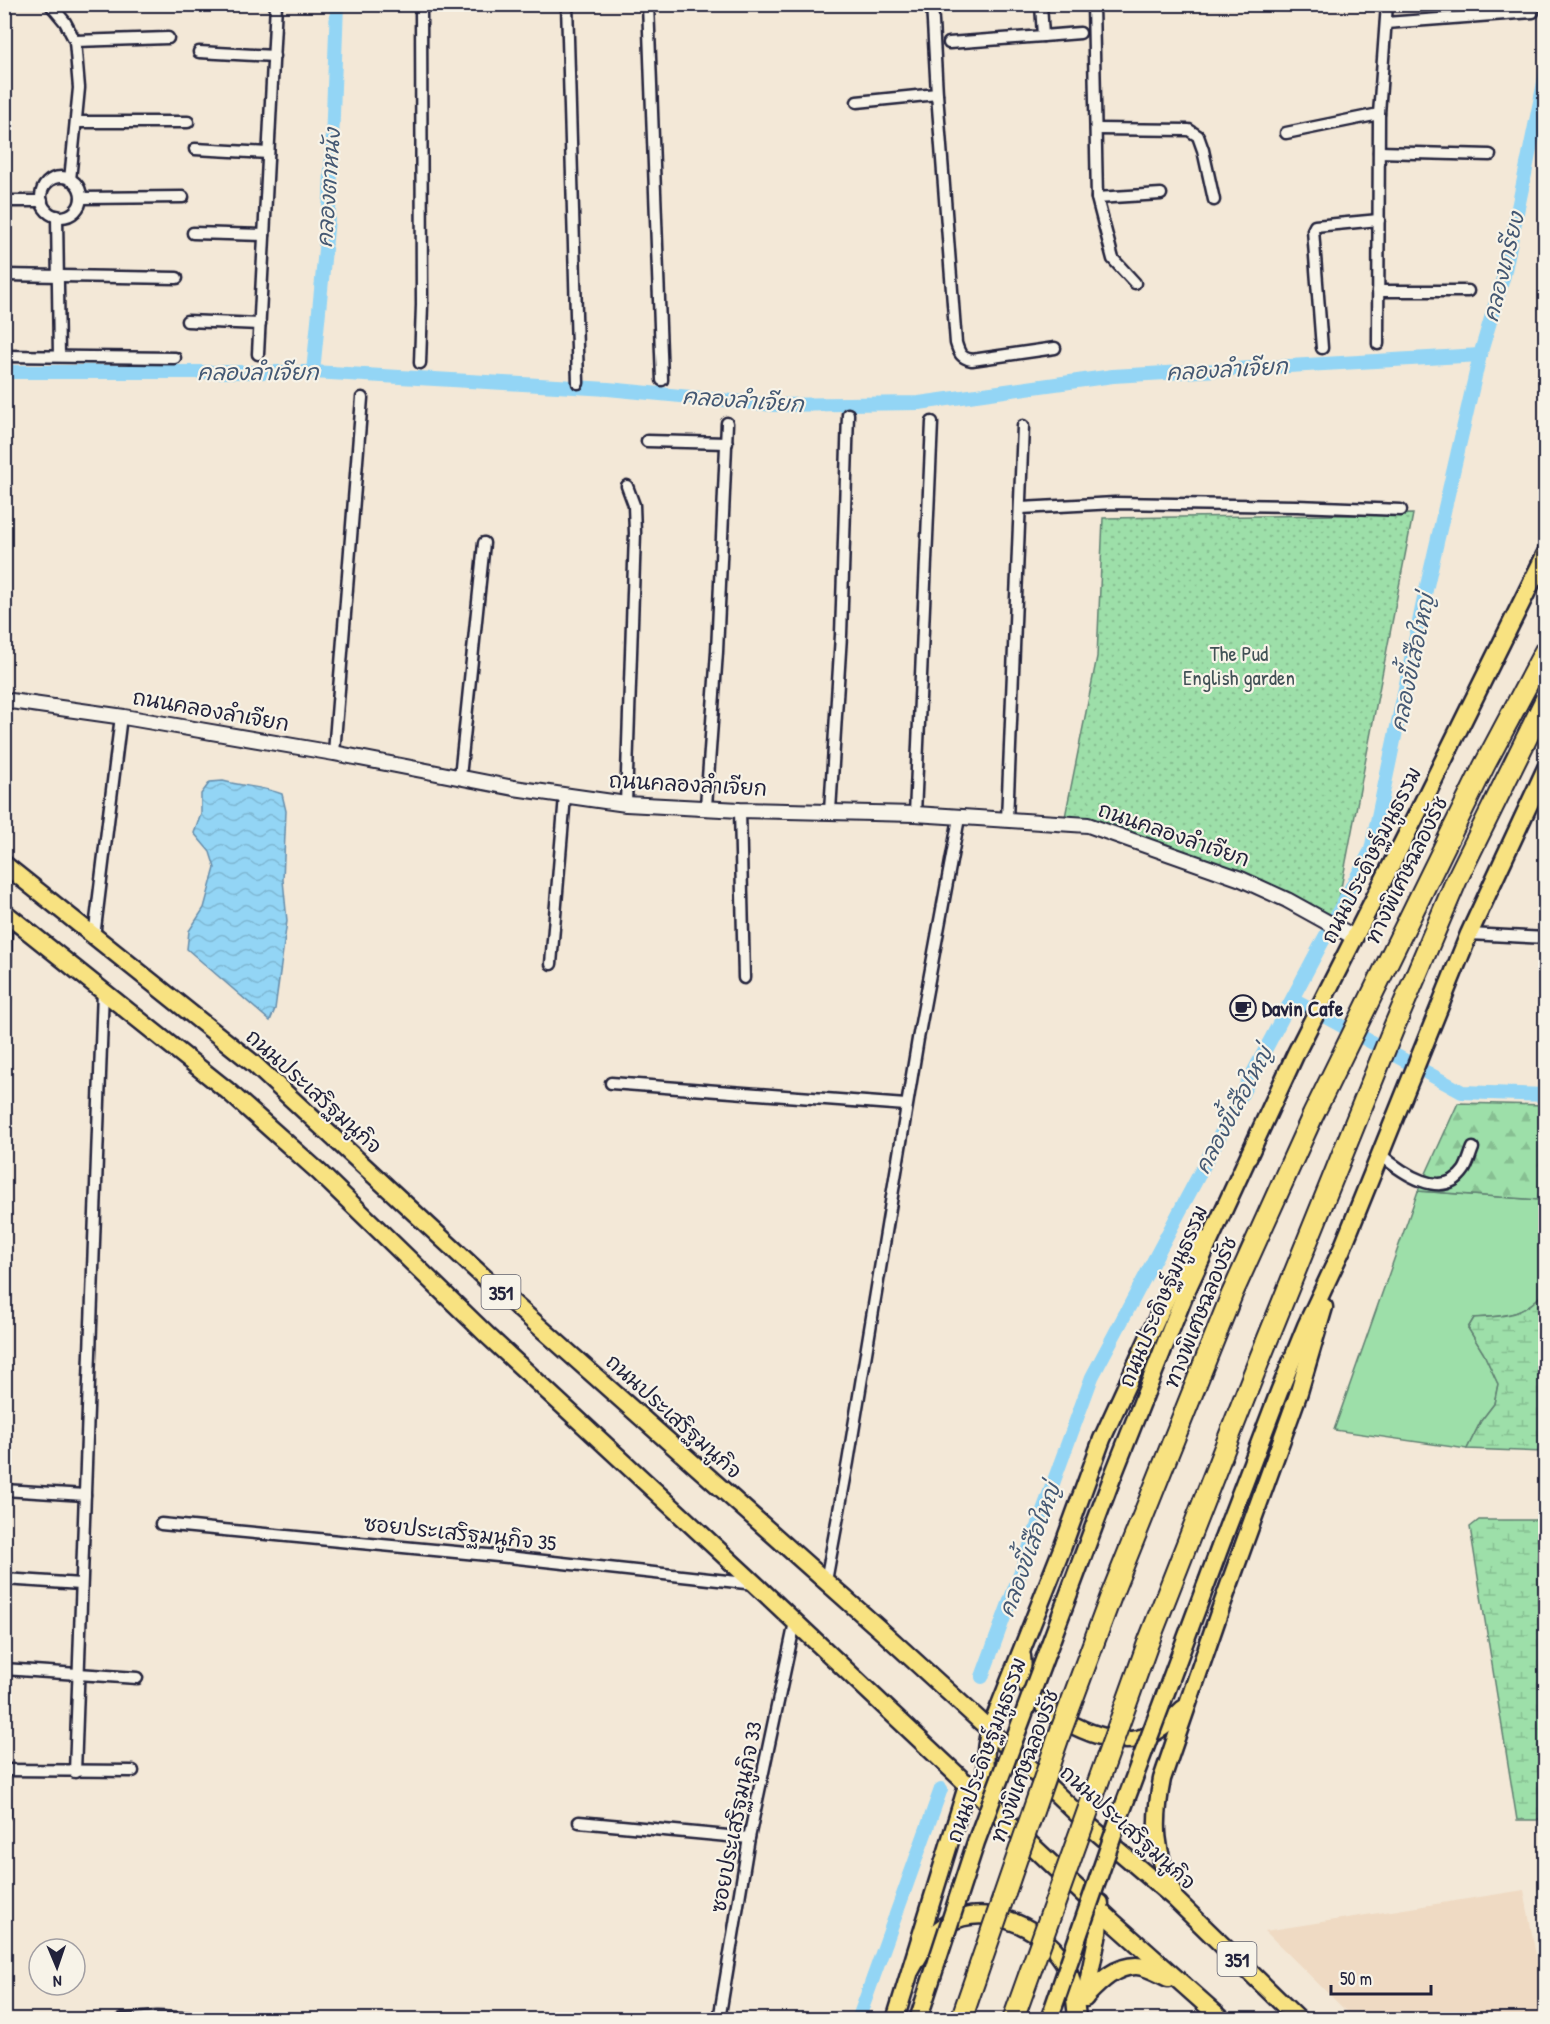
<svg xmlns="http://www.w3.org/2000/svg" width="1550" height="2024" viewBox="0 0 1550 2024" font-family="'Patrick Hand','Playpen Sans Thai',sans-serif">
  <style>
    .built { fill: #efdac3 }
    .grass { fill: #9ddfa9; stroke: #608072; stroke-width: 1.5 }
    .forest { fill: url(#forest-firs); stroke: #608072; stroke-width: 1.5 }
    .wetland { fill: url(#wetland-marsh); stroke: #608072; stroke-width: 1.5 }
    .park { fill: url(#park-dots); stroke: #608072; stroke-width: 1.5 }
    .water { fill: url(#water-waves); stroke: #668dab; stroke-width: 1.5 }
    .lines { fill: none; stroke-linecap: round; stroke-linejoin: round }
    .canal { stroke: #93d5f5; stroke-width: 14 }
    .minor-casing { stroke: #22223b; stroke-width: 15 }
    .tertiary-casing { stroke: #22223b; stroke-width: 18 }
    .primary-casing { stroke: #22223b; stroke-width: 21 }
    .minor { stroke: #f7f3e8; stroke-width: 10 }
    .tertiary { stroke: #f7f3e8; stroke-width: 14 }
    .primary { stroke: #f8e281; stroke-width: 16 }
    .primary-bridge-casing { stroke: #22223b; stroke-width: 21; stroke-linecap: butt }
    .motorway-bridge-casing { stroke: #22223b; stroke-width: 24; stroke-linecap: butt }
    .primary-bridge { stroke: #f8e281; stroke-width: 16 }
    .motorway-bridge { stroke: #f8e281; stroke-width: 20 }
    .labels { text-anchor: middle; dominant-baseline: central; stroke-width: 4.5; stroke-linejoin: round; paint-order: stroke }
    .shield { fill: #f7f3e8; stroke: #62616f; stroke-width: 1.5 }
    .shield-label { font-size: 20px; font-weight: bold; fill: #22223b }
    .park-label { font-size: 21px; fill: #415156; stroke: #f7f3e8 }
    .street-label { font-size: 21px; fill: #22223b; stroke: #f7f3e8 }
    .poi-label { font-size: 21px; font-weight: bold; fill: #22223b; stroke: #f7f3e8; text-anchor: start }
    .water-label { font-size: 22px; font-style: italic; fill: #445873; stroke: #f7f3e8 }
  </style>
  <defs>
    <pattern id="forest-firs" width="22" height="20" patternUnits="userSpaceOnUse" patternTransform="scale(1.5)"><rect width="22" height="20" fill="#9ddfa9"/><path d="M5 1l3.5 6h-7zM16 11l3.5 6h-7z" fill="#87bf92"/></pattern>
    <pattern id="wetland-marsh" width="20" height="14" patternUnits="userSpaceOnUse" patternTransform="scale(1.5)"><rect width="20" height="14" fill="#9ddfa9"/><path d="M1 5h8M5 5V1M11 12h8M15 12V8" fill="none" stroke="#87bf92"/></pattern>
    <pattern id="park-dots" width="8" height="8" patternUnits="userSpaceOnUse" patternTransform="scale(1.5)"><rect width="8" height="8" fill="#9ddfa9"/><path d="M2 2h.1M6 6h.1" fill="none" stroke="#87bf92" stroke-width="1.8" stroke-linecap="round"/></pattern>
    <pattern id="water-waves" width="16" height="10" patternUnits="userSpaceOnUse" patternTransform="scale(1.5)"><rect width="16" height="10" fill="#93d5f5"/><path d="M0 5q4-4 8 0t8 0" fill="none" stroke="#7eb7d3"/></pattern>
  </defs>
  <rect width="100%" height="100%" fill="#f3e8d7"/>
  <filter id="ink" filterUnits="userSpaceOnUse"><feTurbulence type="fractalNoise" baseFrequency=".0167" numOctaves="2"/><feDisplacementMap in="SourceGraphic" scale="12" xChannelSelector="R" yChannelSelector="G"/><feConvolveMatrix kernelMatrix="1 2 1 2 8 2 1 2 1" color-interpolation-filters="sRGB"/></filter>
  <g filter="url(#ink)">
    <path class="built" d="M 1524,1890 L 1545,2004 L 1545,2019 L 1354,2019 L 1265,1931 Z"/>
    <path class="grass" d="M 1418,1191 L 1541,1200 L 1545,1203 L 1545,1291 C 1523,1317 1506,1316 1474,1318 L 1468,1328 L 1484,1354 L 1498,1384 L 1494,1404 L 1481,1421 L 1467,1449 L 1334,1430 Z"/>
    <path class="forest" d="M 1458,1103 L 1545,1105 L 1546,1180 L 1541,1200 L 1418,1191 Z"/>
    <g class="wetland">
      <path d="M 1545,1291 L 1545,1452 L 1467,1449 L 1481,1421 L 1494,1404 L 1498,1384 L 1484,1354 L 1468,1328 L 1474,1318 C 1506,1316 1523,1317 1545,1291 Z"/>
      <path d="M 1479,1520 L 1545,1520 L 1545,1820 L 1517,1820 L 1470,1527 Z"/>
    </g>
    <path class="park" d="M 1413,514 L 1335,919 L 1287,900 L 1064,822 L 1097,657 L 1103,518 Z"/>
    <path class="water" d="M 223,781 C 244,787 262,786 282,794 L 286,811 L 283,880 L 287,921 L 275,1009 L 270,1021 L 187,949 L 189,931 L 204,908 L 215,868 L 210,852 L 194,833 L 201,814 L 201,794 L 210,782 Z"/>
    <g class="lines">
      <g class="canal">
        <path d="M 4,372 L 313,372 L 608,389 L 774,405 L 919,403 L 1113,376 L 1480,355"/>
        <path d="M 313,372 L 330,198 L 337,4"/>
        <path d="M 1293,999 L 1462,1092 L 1546,1095"/>
        <path d="M 982,1677 L 1092,1377 L 1371,850 L 1423,603 L 1480,355 L 1504,275 L 1546,73"/>
        <path d="M 858,2020 L 941,1789"/>
      </g>
      <g class="minor-casing">
        <g id="minor">
          <path d="M 50,4 L 65,22 L 75,41 L 79,88 L 70,180"/>
          <path d="M 567,4 L 578,383"/>
          <path d="M 648,4 L 662,380"/>
          <path d="M 932,4 L 937,94 L 956,343 C 959,353 961,358 972,360 L 1055,348"/>
          <path d="M 1093,4 L 1097,198 L 1113,259 L 1135,283"/>
          <path d="M 4,8 L 6,4"/>
          <path d="M 1386,23 L 1533,12"/>
          <path d="M 1043,36 L 1080,33"/>
          <path d="M 75,41 L 168,38"/>
          <path d="M 949,43 L 1043,36 L 1041,4"/>
          <path d="M 199,52 L 274,56"/>
          <path d="M 857,102 L 937,94"/>
          <path d="M 76,122 L 188,122"/>
          <path d="M 1096,129 L 1189,130 L 1198,136 L 1203,150 L 1214,200"/>
          <path d="M 1286,133 L 1379,114"/>
          <path d="M 195,149 L 268,153"/>
          <path d="M 1379,152 L 1490,155"/>
          <circle cx="61" cy="197" r="20"/>
          <path d="M 81,198 L 183,197"/>
          <path d="M 1097,198 L 1161,194"/>
          <path d="M 4,201 L 42,201"/>
          <path d="M 57,216 L 59,356"/>
          <path d="M 193,233 L 264,235"/>
          <path d="M 4,275 L 177,278"/>
          <path d="M 1378,291 L 1468,291"/>
          <path d="M 187,321 L 260,324"/>
          <path d="M 1378,344 L 1379,114 L 1387,4"/>
          <path d="M 1322,348 L 1313,230 L 1315,226 L 1379,220"/>
          <path d="M 258,354 L 276,4"/>
          <path d="M 4,356 L 175,358"/>
          <path d="M 420,363 L 422,305 L 421,4"/>
          <path d="M 647,441 L 727,443"/>
          <path d="M 1021,508 L 1115,503 L 1297,506 L 1401,510"/>
          <path d="M 334,753 L 362,398"/>
          <path d="M 460,777 L 484,543"/>
          <path d="M 626,804 L 635,533 L 634,505 L 627,486"/>
          <path d="M 706,806 L 717,652 L 727,423"/>
          <path d="M 740,810 L 744,978"/>
          <path d="M 830,811 L 841,635 L 848,414"/>
          <path d="M 915,814 L 932,422"/>
          <path d="M 1007,820 L 1023,426"/>
          <path d="M 1469,934 L 1546,938"/>
          <path d="M 94,937 L 121,716"/>
          <path d="M 551,964 L 565,796"/>
          <path d="M 4,1039 L 6,913"/>
          <path d="M 611,1083 L 906,1105"/>
          <path d="M 1380,1154 C 1401,1172 1442,1202 1464,1170 C 1468,1164 1470,1155 1473,1148"/>
          <path d="M 4,1490 L 85,1495"/>
          <path d="M 161,1524 L 498,1556 L 755,1584"/>
          <path d="M 4,1579 L 81,1584"/>
          <path d="M 826,1581 L 848,1462 L 918,1039 L 959,818"/>
          <path d="M 4,1669 L 137,1678"/>
          <path d="M 4,1770 L 133,1771"/>
          <path d="M 75,1772 L 103,990"/>
          <path d="M 4,1797 L 4,1815"/>
          <path d="M 579,1822 L 749,1838"/>
          <path d="M 121,2020 L 157,2017 L 230,2020"/>
          <path d="M 719,2020 L 749,1838 L 795,1622"/>
        </g>
      </g>
      <g class="tertiary-casing">
        <path id="tertiary" d="M 4,700 L 124,717 L 334,753 L 514,788 L 626,804 L 740,810 L 915,814 L 1088,825 L 1241,879 L 1287,900 L 1354,937"/>
      </g>
      <g class="primary-casing">
        <g id="primary">
          <path d="M 4,864 L 254,1064 L 487,1280 L 885,1634 L 990,1730 L 1092,1828 L 1174,1898 L 1299,2020"/>
          <path d="M 4,912 L 228,1091 L 319,1172 L 488,1336 L 755,1584 L 1112,1921 L 1223,2020"/>
          <path d="M 1112,1478 L 1185,1294 L 1296,1053 L 1419,810 L 1546,553"/>
          <path d="M 1223,1539 L 1279,1392 L 1306,1326 L 1342,1249 L 1469,934 L 1546,768"/>
          <path d="M 1022,1656 C 1023,1665 1022,1676 1026,1684 C 1041,1715 1103,1746 1137,1739 C 1156,1735 1170,1722 1183,1709"/>
          <path d="M 996,1806 C 985,1779 982,1758 990,1730 L 1063,1546 L 1102,1439 L 1172,1286 L 1200,1239"/>
          <path d="M 1173,1893 C 1155,1850 1153,1825 1162,1779 L 1219,1613 L 1299,1392 L 1324,1307"/>
          <path d="M 911,1970 C 919,1956 926,1940 940,1929 C 976,1898 1040,1924 1063,1961 C 1074,1977 1075,1999 1077,2018"/>
          <path d="M 1084,1998 C 1098,1984 1114,1966 1136,1966 C 1147,1966 1159,1974 1168,1978"/>
          <path d="M 1085,1998 L 1098,1933 L 1100,1903"/>
          <path d="M 895,2020 L 968,1783"/>
        </g>
      </g>
      <use href="#minor" class="minor"/>
      <use href="#tertiary" class="tertiary"/>
      <use href="#primary" class="primary"/>
      <g class="primary-bridge-casing">
        <g id="primary-bridge">
          <path d="M 918,2020 L 976,1842 L 1112,1478"/>
          <path d="M 1049,2020 L 1118,1821 L 1223,1539"/>
        </g>
      </g>
      <g class="motorway-bridge-casing">
        <g id="motorway-bridge">
          <path d="M 961,2020 L 1060,1733 L 1111,1596 L 1232,1294 L 1313,1115 L 1484,766 L 1546,649"/>
          <path d="M 1013,2020 L 1148,1643 L 1260,1358 L 1394,1027 L 1457,879 L 1546,699"/>
        </g>
      </g>
      <use href="#primary-bridge" class="primary-bridge"/>
      <use href="#motorway-bridge" class="motorway-bridge"/>
    </g>
  </g>
  <defs>
    <g id="cafe-ring" transform="scale(1.35)"><circle r="9.5" fill="#f7f3e8" stroke="#22223b" stroke-width="1.5"/><path d="M-5.5-4.5H6V0H3Q3 3.5 0 3.5H-2.5Q-5.5 3.5-5.5 0ZM3-3.2v2h1.7v-2ZM-6 4.5H4V6H-6Z" fill="#22223b"/></g>
  </defs>
  <g fill-rule="evenodd">
    <use href="#cafe-ring" x="1243" y="1008"/>
  </g>
  <g class="labels">
    <g class="shield">
      <rect x="481.5" y="1275" width="39" height="34" rx="4.5"/>
      <rect x="1217.5" y="1942" width="39" height="34" rx="4.5"/>
    </g>
    <g class="shield-label">
      <text x="501" y="1292">351</text>
      <text x="1237" y="1959">351</text>
    </g>
    <g class="park-label">
      <text x="1239" y="653">The Pud<tspan x="1239" dy="24">English garden</tspan></text>
    </g>
    <g class="street-label">
      <text transform="translate(211 710) rotate(10)">ถนนคลองลำเจียก</text>
      <text transform="translate(688 784) rotate(3)">ถนนคลองลำเจียก</text>
      <text transform="translate(1174 834) rotate(19)">ถนนคลองลำเจียก</text>
      <text transform="translate(1371 855) rotate(-63)">ถนนประดิษฐ์มนูธรรม</text>
      <text transform="translate(1406 870) rotate(-64)">ทางพิเศษฉลองรัช</text>
      <text transform="translate(314 1091) rotate(42)">ถนนประเสริฐมนูกิจ</text>
      <text transform="translate(1163 1296) rotate(-67)">ถนนประดิษฐ์มนูธรรม</text>
      <text transform="translate(1200 1312) rotate(-68)">ทางพิเศษฉลองรัช</text>
      <text transform="translate(674 1416) rotate(42)">ถนนประเสริฐมนูกิจ</text>
      <text transform="translate(460 1533) rotate(6)">ซอยประเสริฐมนูกิจ 35</text>
      <text transform="translate(986 1750) rotate(-70)">ถนนประดิษฐ์มนูธรรม</text>
      <text transform="translate(1024 1766) rotate(-70)">ทางพิเศษฉลองรัช</text>
      <text transform="translate(736 1817) rotate(-79)">ซอยประเสริฐมนูกิจ 33</text>
      <text transform="translate(1128 1827) rotate(42)">ถนนประเสริฐมนูกิจ</text>
    </g>
    <g class="poi-label">
      <text x="1262" y="1008">Davin Cafe</text>
    </g>
    <g class="water-label">
      <text transform="translate(328 188) rotate(-86)">คลองตาหนัง</text>
      <text transform="translate(1503 267) rotate(-76)">คลองเกรียง</text>
      <text transform="translate(1227 369) rotate(-3)">คลองลำเจียก</text>
      <text x="258" y="372">คลองลำเจียก</text>
      <text transform="translate(743 400) rotate(4)">คลองลำเจียก</text>
      <text transform="translate(1412 663) rotate(-78)">คลองขี้เสือใหญ่</text>
      <text transform="translate(1233 1110) rotate(-62)">คลองขี้เสือใหญ่</text>
      <text transform="translate(1029 1550) rotate(-70)">คลองขี้เสือใหญ่</text>
    </g>
  </g>
  <rect width="1550" height="2024" fill="none" stroke="#f7f3e8" stroke-width="24"/>
  <rect x="12" y="12" width="1526" height="2000" fill="none" stroke="#22223b" stroke-width="2" filter="url(#ink)"/>
  <g transform="translate(57 1967) rotate(178)"><circle r="28" fill="#f7f3e8" stroke="#a29fa3" stroke-width="1.5"/>
  <path d="M0-4.5L10 22L0 15L-10 22Z" fill="#22223b"/>
  <text y="-9" font-size="16" font-weight="bold" text-anchor="middle" fill="#22223b">N</text>
  </g>
  <path d="M1331 1985v9h100v-9" fill="none" stroke="#22223b" stroke-width="3"/>
  <text x="1340" y="1985" font-size="18" fill="#22223b" stroke="#f7f3e8" stroke-width="4.5" paint-order="stroke">50 m</text>
</svg>
